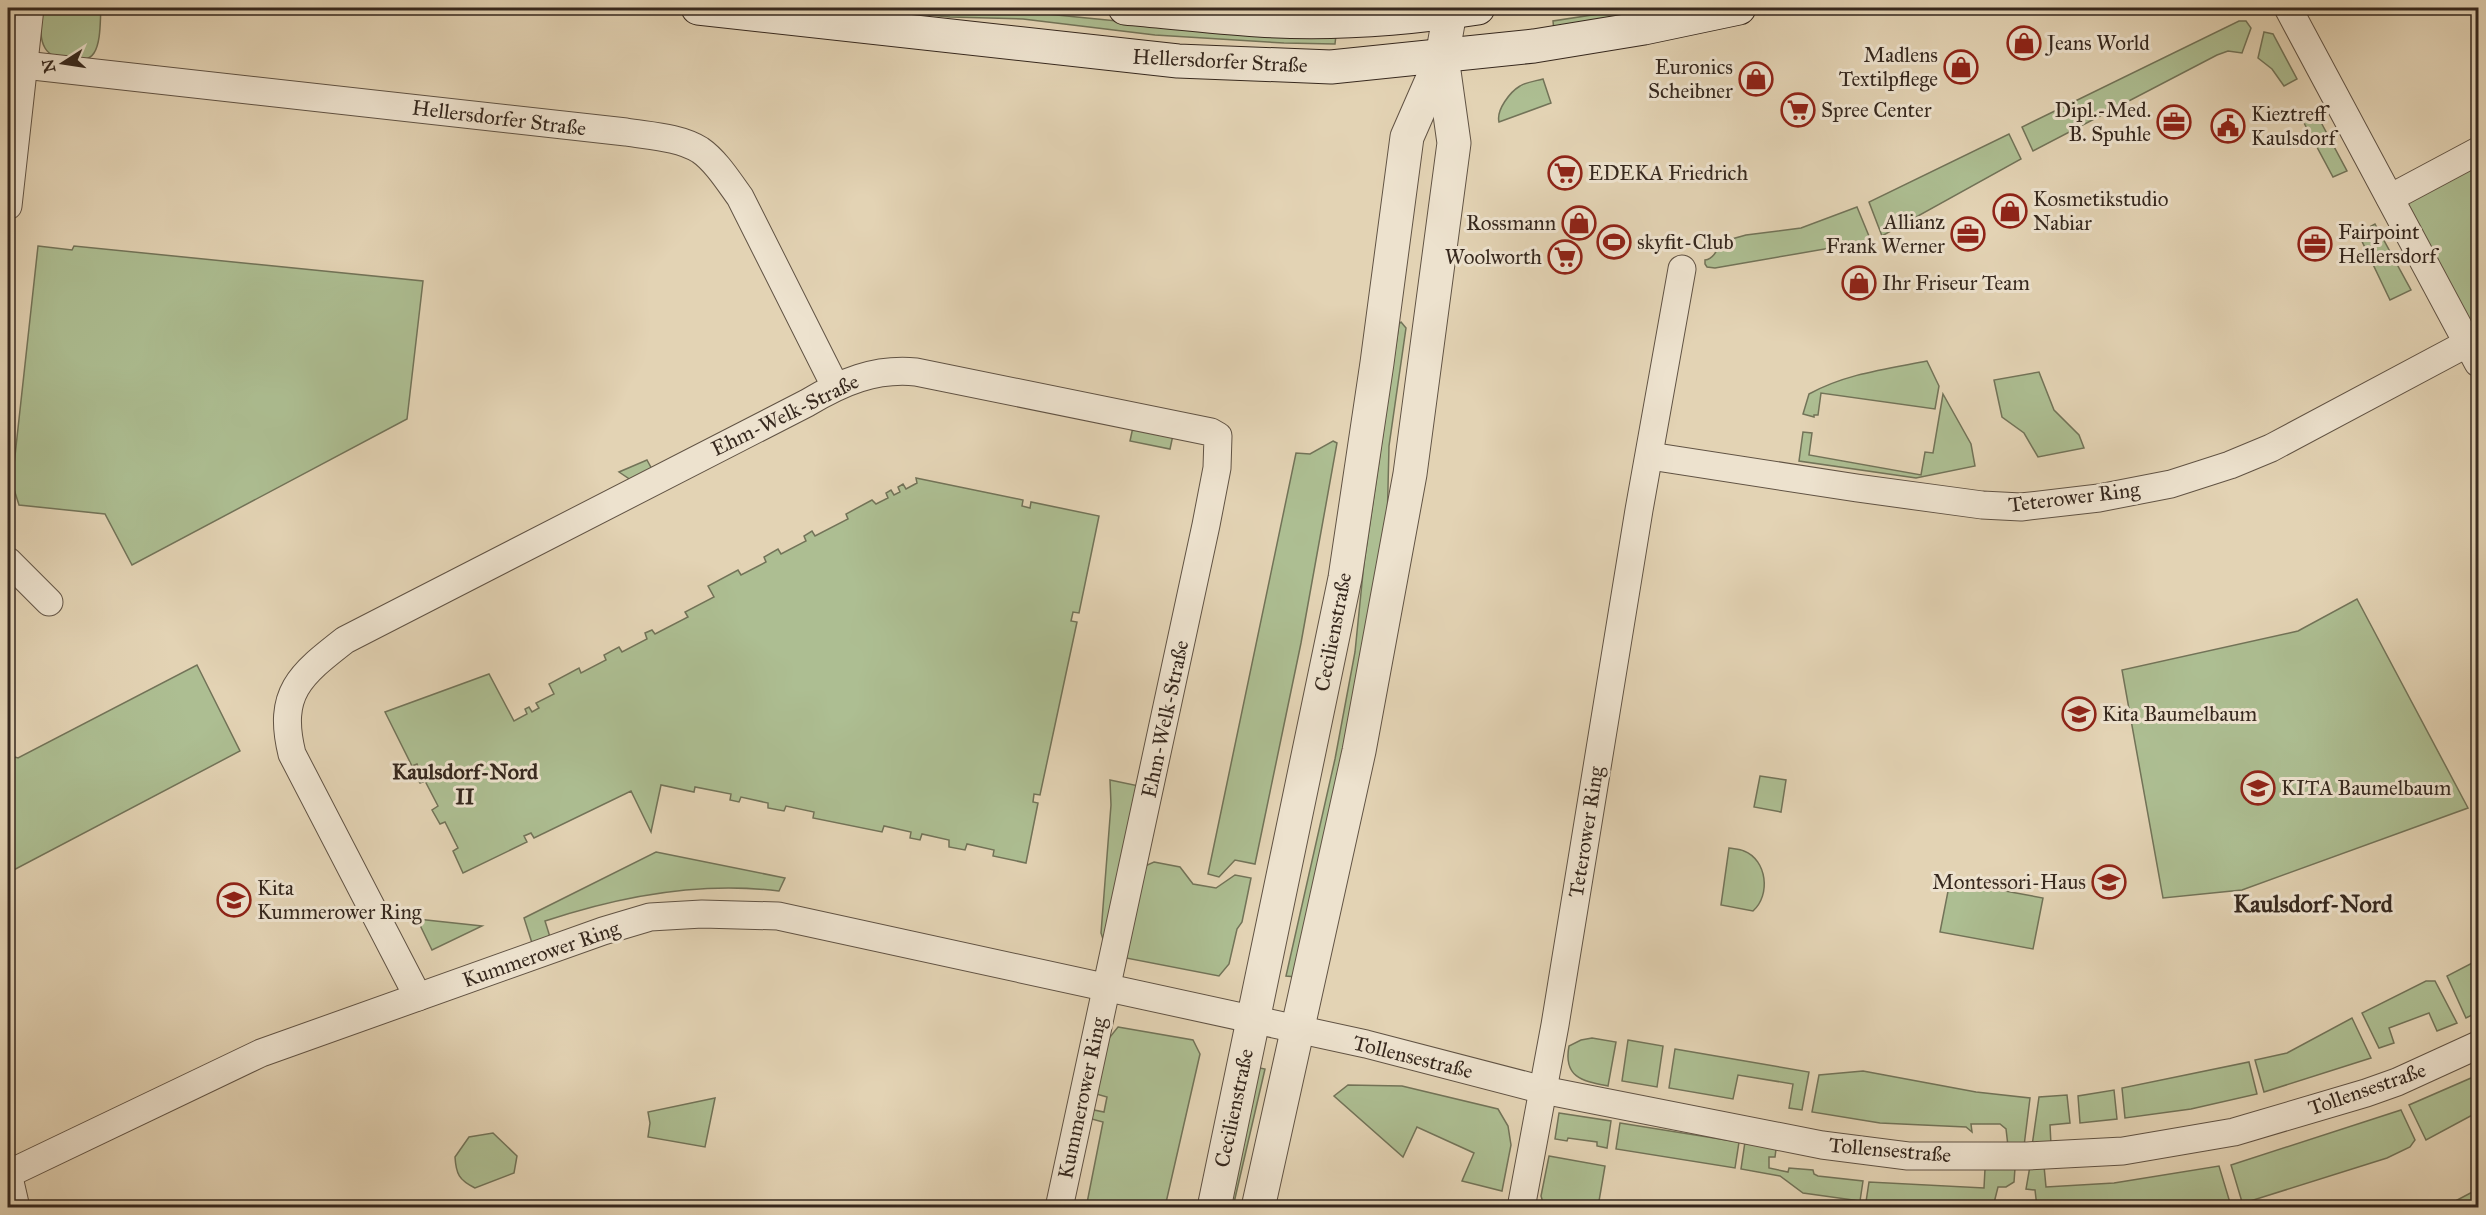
<svg xmlns="http://www.w3.org/2000/svg" width="2486" height="1215" viewBox="0 0 2486 1215" font-family="'IM FELL Great Primer',serif">
  <style>
    .green { fill: #adbe92; stroke: #727358; stroke-width: 1.5 }
    .lines { fill: none; stroke-linecap: round; stroke-linejoin: round }
    .minor-casing { stroke: #615344; stroke-width: 29 }
    .tertiary-casing { stroke: #615344; stroke-width: 35 }
    .secondary-casing { stroke: #36281e; stroke-width: 35 }
    .minor { stroke: #ede2ce; stroke-width: 27 }
    .tertiary { stroke: #ede2ce; stroke-width: 33 }
    .secondary { stroke: #ede2ce; stroke-width: 33 }
    .labels { text-anchor: middle; dominant-baseline: central; stroke-width: 6; stroke-linejoin: round; paint-order: stroke }
    .poi-label { font-size: 21px; fill: #36281e; stroke: #ede2ce; text-anchor: start }
    .street-label { font-size: 21px; fill: #36281e; stroke: #ede2ce }
    .neighbourhood-label { font-size: 22px; font-weight: bold; fill: #36281e; stroke: #ede2ce }
    .quarter-label { font-size: 24px; font-weight: bold; fill: #36281e; stroke: #ede2ce }
  </style>
  <rect width="100%" height="100%" fill="#e3d3b4"/>
  <filter id="stains"><feTurbulence type="fractalNoise" baseFrequency=".00333" numOctaves="4"/><feColorMatrix values="0 0 0 0 .2 0 0 0 0 .09 0 0 0 0 .02 0 0 0 .5 -.17"/></filter>
  <radialGradient id="worn" r=".72"><stop offset=".6" stop-color="#630" stop-opacity="0"/><stop offset="1" stop-color="#630" stop-opacity=".3"/></radialGradient>
  <g class="green">
    <path d="M 43,8 L 101,8 C 100,21 101,42 94,53 C 85,67 53,62 45,48 C 38,36 42,21 43,8 Z"/>
    <path d="M 848,8 L 985,8 L 1168,26 L 1336,35 L 1335,44 L 1284,43 L 1155,35 L 1023,19 L 950,17 Z"/>
    <path d="M 1638,8 L 1682,8 L 1554,31 L 1553,21 Z"/>
    <path d="M 2239,21 L 2246,21 L 2251,28 L 2242,53 L 2228,51 L 2217,55 L 2033,151 L 2022,127 Z"/>
    <path d="M 2264,32 L 2273,34 L 2297,79 L 2284,86 L 2272,69 L 2258,58 Z"/>
    <path d="M 1543,79 L 1551,103 L 1499,122 C 1496,110 1510,92 1520,86 C 1526,82 1536,81 1543,79 Z"/>
    <path d="M 2316,113 L 2347,171 L 2333,177 L 2303,121 Z"/>
    <path d="M 2009,134 L 2021,159 L 1882,236 L 1869,202 Z"/>
    <path d="M 2478,165 L 2478,338 L 2407,203 Z"/>
    <path d="M 1857,207 L 1871,241 L 1715,268 L 1707,267 L 1705,264 L 1705,260 C 1714,259 1718,248 1721,242 L 1746,235 L 1801,228 Z"/>
    <path d="M 2375,224 L 2411,290 L 2390,300 L 2358,233 Z"/>
    <path d="M 38,246 L 72,250 L 74,246 L 423,281 L 407,419 L 132,565 L 105,514 L 19,505 L 12,483 Z"/>
    <path d="M 1401,322 L 1406,328 L 1389,446 L 1387,529 L 1383,562 L 1296,977 L 1286,976 L 1335,759 L 1355,652 L 1364,563 L 1399,324 Z"/>
    <path d="M 1927,361 L 1939,386 L 1935,409 L 1821,393 L 1818,415 L 1814,415 L 1814,417 L 1803,414 L 1809,394 C 1845,374 1886,369 1927,361 Z"/>
    <path d="M 2039,372 L 2054,410 L 2079,435 L 2084,448 L 2038,457 L 2024,433 L 2002,417 L 1994,380 Z"/>
    <path d="M 1943,394 L 1971,444 L 1975,466 L 1916,478 L 1799,461 L 1803,432 L 1812,433 L 1809,455 L 1921,475 L 1925,452 L 1933,453 Z"/>
    <path d="M 1133,427 L 1173,435 L 1170,449 L 1130,441 Z"/>
    <path d="M 1333,441 L 1337,443 L 1301,643 L 1255,864 L 1235,860 L 1219,877 L 1208,874 L 1296,453 L 1310,454 Z"/>
    <path d="M 647,460 L 654,473 L 637,484 L 619,472 Z"/>
    <path d="M 916,478 L 1023,500 L 1022,506 L 1030,508 L 1031,502 L 1099,516 L 1079,613 L 1073,612 L 1071,621 L 1077,622 L 1040,795 L 1034,794 L 1033,802 L 1038,803 L 1026,863 L 993,856 L 994,850 L 967,844 L 965,850 L 949,847 L 949,840 L 922,834 L 920,840 L 910,838 L 911,832 L 884,826 L 882,832 L 813,818 L 814,812 L 786,806 L 784,811 L 768,808 L 768,803 L 741,797 L 739,802 L 730,800 L 731,794 L 695,787 L 694,792 L 661,785 L 651,832 L 631,791 L 534,838 L 531,833 L 524,836 L 527,842 L 463,873 L 453,851 L 458,848 L 445,822 L 440,824 L 432,810 L 438,806 L 425,781 L 420,783 L 415,774 L 420,771 L 417,764 L 412,766 L 385,712 L 489,674 L 514,721 L 527,714 L 525,709 L 529,707 L 532,712 L 539,708 L 536,703 L 554,694 L 549,684 L 579,668 L 581,673 L 606,660 L 604,655 L 619,647 L 622,652 L 647,639 L 645,633 L 652,630 L 655,634 L 688,617 L 685,612 L 714,597 L 708,586 L 738,570 L 741,575 L 766,562 L 764,557 L 778,549 L 781,554 L 806,541 L 804,536 L 812,531 L 815,536 L 848,519 L 846,514 L 872,500 L 876,504 L 888,498 L 886,493 L 891,490 L 894,495 L 900,492 L 898,487 L 903,484 L 906,489 L 917,483 Z"/>
    <path d="M 2357,599 L 2468,808 L 2242,890 L 2163,898 L 2122,670 L 2298,631 Z"/>
    <path d="M 197,665 L 240,751 L 8,873 L 8,755 L 18,758 Z"/>
    <path d="M 1760,776 L 1786,780 L 1781,812 L 1754,807 Z"/>
    <path d="M 1110,780 L 1139,786 L 1105,945 L 1101,933 L 1111,805 Z"/>
    <path d="M 1729,848 C 1734,849 1740,849 1744,851 C 1767,860 1771,895 1753,911 L 1721,905 Z"/>
    <path d="M 656,852 L 785,878 L 779,891 C 700,881 620,896 545,921 L 550,937 L 532,943 L 524,918 Z"/>
    <path d="M 1154,862 L 1180,867 L 1193,884 L 1216,888 L 1235,875 L 1251,878 L 1242,922 L 1237,929 L 1229,964 L 1219,976 L 1126,958 L 1145,866 Z"/>
    <path d="M 1950,881 L 2043,898 L 2033,949 L 1940,932 Z"/>
    <path d="M 417,919 L 482,926 L 432,950 Z"/>
    <path d="M 2478,960 L 2478,1012 L 2466,1018 L 2447,976 Z"/>
    <path d="M 2426,981 L 2435,981 L 2457,1023 L 2437,1031 L 2429,1013 L 2389,1028 L 2394,1043 L 2379,1048 L 2362,1013 Z"/>
    <path d="M 2352,1018 L 2371,1058 L 2264,1092 L 2255,1060 L 2287,1053 Z"/>
    <path d="M 1118,1027 L 1193,1040 L 1200,1054 L 1165,1207 L 1086,1208 L 1103,1122 L 1088,1118 L 1089,1109 L 1104,1112 L 1107,1097 L 1093,1093 L 1106,1042 Z"/>
    <path d="M 1592,1038 L 1616,1042 L 1608,1086 C 1583,1081 1563,1078 1569,1046 L 1581,1040 Z"/>
    <path d="M 1628,1040 L 1663,1046 L 1657,1087 L 1622,1081 Z"/>
    <path d="M 1675,1049 L 1809,1072 L 1802,1110 L 1789,1108 L 1793,1084 L 1738,1075 L 1733,1099 L 1669,1088 Z"/>
    <path d="M 2249,1062 L 2257,1094 L 2191,1109 L 2125,1118 L 2122,1088 Z"/>
    <path d="M 1255,1067 L 1265,1069 L 1233,1207 L 1227,1208 Z"/>
    <path d="M 1863,1071 L 1976,1092 L 2030,1098 L 2024,1146 L 2008,1146 L 2006,1129 L 2000,1124 L 1971,1124 L 1972,1132 L 1966,1127 L 1880,1123 L 1812,1112 L 1819,1075 Z"/>
    <path d="M 2478,1075 L 2478,1112 L 2426,1140 L 2409,1105 Z"/>
    <path d="M 1348,1085 L 1402,1086 L 1498,1109 L 1508,1126 L 1511,1145 L 1502,1191 L 1462,1181 L 1474,1153 L 1417,1127 L 1403,1157 L 1334,1096 Z"/>
    <path d="M 2114,1090 L 2117,1119 L 2080,1123 L 2078,1096 Z"/>
    <path d="M 2067,1095 L 2070,1123 L 2050,1125 L 2051,1145 L 2032,1146 L 2039,1097 Z"/>
    <path d="M 715,1098 L 705,1147 L 648,1137 L 650,1123 L 648,1112 Z"/>
    <path d="M 2401,1110 L 2415,1140 L 2410,1147 L 2387,1158 L 2244,1203 L 2242,1202 L 2231,1165 Z"/>
    <path d="M 1559,1113 L 1611,1121 L 1607,1148 L 1597,1146 L 1597,1142 L 1568,1138 L 1567,1141 L 1555,1139 Z"/>
    <path d="M 1620,1123 L 1739,1142 L 1735,1168 L 1616,1149 Z"/>
    <path d="M 493,1133 L 517,1156 L 514,1173 L 475,1188 C 459,1180 456,1174 455,1157 L 469,1137 Z"/>
    <path d="M 1745,1142 L 1776,1149 L 1775,1157 L 1769,1157 L 1769,1168 L 1788,1172 L 1789,1168 L 1813,1170 L 1814,1174 L 1818,1176 L 1863,1181 L 1860,1201 L 1803,1193 L 1780,1176 L 1741,1169 Z"/>
    <path d="M 1549,1156 L 1605,1166 L 1598,1207 L 1544,1206 L 1541,1196 Z"/>
    <path d="M 2030,1166 L 2044,1166 L 2046,1187 L 2114,1183 L 2219,1166 L 2231,1206 L 2037,1207 L 2035,1190 L 2026,1189 Z"/>
    <path d="M 2015,1168 L 2014,1182 L 2006,1187 L 1998,1187 L 1993,1207 L 1894,1208 L 1866,1202 L 1869,1182 L 1984,1188 L 1985,1169 Z"/>
    <path d="M 2478,1189 L 2478,1207 L 2444,1207 Z"/>
  </g>
  <g class="lines">
    <g class="minor-casing">
      <g id="minor">
        <path d="M 2288,8 L 2478,363"/>
        <path d="M 24,65 L 626,132 C 650,136 679,137 700,150 C 716,161 729,182 740,197 L 835,386"/>
        <path d="M 2390,198 L 2478,151"/>
        <path d="M 8,206 L 30,8"/>
        <path d="M 1650,456 L 1857,488 L 1982,505 L 2021,507 L 2099,498 L 2171,484 L 2230,465 L 2271,448 L 2468,343"/>
        <path d="M 8,561 L 49,602"/>
        <path d="M 418,997 L 292,754 C 277,693 300,675 345,640 L 807,403 C 842,382 875,368 916,372 L 1211,432 L 1218,436 L 1217,468 L 1206,525 L 1059,1208"/>
        <path d="M 8,1173 L 16,1208"/>
        <path d="M 8,1174 L 261,1053 L 603,931 L 650,917 L 702,914 L 778,916 L 1366,1044 L 1543,1090 L 1822,1145 L 1908,1156 L 2027,1156 L 2123,1151 L 2234,1132 L 2366,1093 L 2397,1082 L 2478,1045"/>
        <path d="M 1521,1208 L 1555,1025 L 1639,510 L 1682,269"/>
      </g>
    </g>
    <g class="tertiary-casing">
      <g id="tertiary">
        <path d="M 1214,1208 L 1345,578 L 1377,363 L 1407,137 L 1442,57 L 1450,12"/>
        <path d="M 1258,1208 L 1359,751 L 1410,474 L 1454,143 L 1442,57"/>
      </g>
    </g>
    <g class="secondary-casing">
      <g id="secondary">
        <path d="M 698,8 L 1178,61 L 1331,67 L 1534,46 L 1644,28 L 1739,8"/>
        <path d="M 1125,8 C 1170,12 1214,17 1258,20 C 1331,25 1406,19 1478,8"/>
      </g>
    </g>
    <use href="#minor" class="minor"/>
    <use href="#tertiary" class="tertiary"/>
    <use href="#secondary" class="secondary"/>
  </g>
  <defs>
    <g id="shop-ring" transform="scale(1.725)"><circle r="9.5" fill="#ede2ce" stroke="#8f2418" stroke-width="1.5"/><path d="M-5-2.5h2.3a2.7 3.5 0 0 1 5.4 0H5L5.5 6h-11ZM-1.5-2.5h3a1.5 2.3 0 0 0-3 0Z" fill="#8f2418"/></g>
    <g id="supermarket-ring" transform="scale(1.725)"><circle r="9.5" fill="#ede2ce" stroke="#8f2418" stroke-width="1.5"/><path d="M-6-5.5h2.5l.6 2H6L4.5 2H-2.5L-4.4-4H-6ZM-1.5 3.2a1.3 1.3 0 1 0 .1 0ZM3 3.2a1.3 1.3 0 1 0 .1 0Z" fill="#8f2418"/></g>
    <g id="office-ring" transform="scale(1.725)"><circle r="9.5" fill="#ede2ce" stroke="#8f2418" stroke-width="1.5"/><path d="M-6-3h4V-5.5h4V-3h4V5H-6ZM-1-4.5V-3h2v-1.5ZM-6 0V1H6V0Z" fill="#8f2418"/></g>
    <g id="civic-ring" transform="scale(1.725)"><circle r="9.5" fill="#ede2ce" stroke="#8f2418" stroke-width="1.5"/><path d="M-.6-6.5H3V-4.5H.6V-3L4-1V1h2V6H-6V1h2V-1L-.6-3ZM-1.2 2.5V6h2.4V2.5Z" fill="#8f2418"/></g>
    <g id="stadium-ring" transform="scale(1.725)"><circle r="9.5" fill="#ede2ce" stroke="#8f2418" stroke-width="1.5"/><path d="M0-5a6.5 5 0 1 0 0 10a6.5 5 0 1 0 0-10ZM-3.5-1.8h7v3.6h-7Z" fill="#8f2418"/></g>
    <g id="school-ring" transform="scale(1.725)"><circle r="9.5" fill="#ede2ce" stroke="#8f2418" stroke-width="1.5"/><path d="M0-5L7-2L0 1L-7-2ZM-4 1L0 2.5L4 1V4Q0 6-4 4Z" fill="#8f2418"/></g>
  </defs>
  <g fill-rule="evenodd">
    <use href="#shop-ring" x="2024" y="43"/>
    <use href="#shop-ring" x="1961" y="67"/>
    <use href="#shop-ring" x="1756" y="79"/>
    <use href="#supermarket-ring" x="1798" y="110"/>
    <use href="#office-ring" x="2174" y="122"/>
    <use href="#civic-ring" x="2228" y="126"/>
    <use href="#supermarket-ring" x="1565" y="173"/>
    <use href="#shop-ring" x="2010" y="211"/>
    <use href="#shop-ring" x="1579" y="223"/>
    <use href="#office-ring" x="1968" y="234"/>
    <use href="#stadium-ring" x="1614" y="242"/>
    <use href="#office-ring" x="2315" y="244"/>
    <use href="#supermarket-ring" x="1565" y="257"/>
    <use href="#shop-ring" x="1859" y="283"/>
    <use href="#school-ring" x="2079" y="714"/>
    <use href="#school-ring" x="2258" y="788"/>
    <use href="#school-ring" x="2109" y="882"/>
    <use href="#school-ring" x="234" y="900"/>
  </g>
  <g class="labels">
    <g class="poi-label">
      <text x="2047" y="43">Jeans World</text>
      <text x="1938" y="55" text-anchor="end">Madlens<tspan x="1938" dy="24">Textilpflege</tspan></text>
      <text x="1733" y="67" text-anchor="end">Euronics<tspan x="1733" dy="24">Scheibner</tspan></text>
      <text x="1821" y="110">Spree Center</text>
      <text x="2151" y="110" text-anchor="end">Dipl.-Med.<tspan x="2151" dy="24">B. Spuhle</tspan></text>
      <text x="2251" y="114">Kieztreff<tspan x="2251" dy="24">Kaulsdorf</tspan></text>
      <text x="1588" y="173">EDEKA Friedrich</text>
      <text x="2033" y="199">Kosmetikstudio<tspan x="2033" dy="24">Nabiar</tspan></text>
      <text x="1945" y="222" text-anchor="end">Allianz<tspan x="1945" dy="24">Frank Werner</tspan></text>
      <text x="1556" y="223" text-anchor="end">Rossmann</text>
      <text x="2338" y="232">Fairpoint<tspan x="2338" dy="24">Hellersdorf</tspan></text>
      <text x="1637" y="242">skyfit-Club</text>
      <text x="1542" y="257" text-anchor="end">Woolworth</text>
      <text x="1882" y="283">Ihr Friseur Team</text>
      <text x="2102" y="714">Kita Baumelbaum</text>
      <text x="2281" y="788">KITA Baumelbaum</text>
      <text x="2086" y="882" text-anchor="end">Montessori-Haus</text>
      <text x="257" y="888">Kita<tspan x="257" dy="24">Kummerower Ring</tspan></text>
    </g>
    <g class="street-label">
      <text transform="translate(1220 61) rotate(3)">Hellersdorfer Straße</text>
      <text transform="translate(499 118) rotate(7)">Hellersdorfer Straße</text>
      <text transform="translate(785 415) rotate(-26)">Ehm-Welk-Straße</text>
      <text transform="translate(2074 497) rotate(-7)">Teterower Ring</text>
      <text transform="translate(1333 632) rotate(-79)">Cecilienstraße</text>
      <text transform="translate(1165 719) rotate(-78)">Ehm-Welk-Straße</text>
      <text transform="translate(1586 832) rotate(-81)">Teterower Ring</text>
      <text transform="translate(541 954) rotate(-19)">Kummerower Ring</text>
      <text transform="translate(1413 1057) rotate(14)">Tollensestraße</text>
      <text transform="translate(2367 1089) rotate(-19)">Tollensestraße</text>
      <text transform="translate(1082 1098) rotate(-78)">Kummerower Ring</text>
      <text transform="translate(1234 1108) rotate(-78)">Cecilienstraße</text>
      <text transform="translate(1890 1150) rotate(5)">Tollensestraße</text>
    </g>
    <g class="neighbourhood-label">
      <text x="465" y="771">Kaulsdorf-Nord<tspan x="465" dy="25">II</tspan></text>
    </g>
    <g class="quarter-label">
      <text x="2313" y="904">Kaulsdorf-Nord</text>
    </g>
  </g>
  <rect width="2486" height="1215" fill="none" stroke="#e3d3b4" stroke-width="30"/>
  <rect x="9" y="9" width="2468" height="1197" fill="none" stroke="#36281e" stroke-width="3"/>
  <rect x="15" y="15" width="2456" height="1185" fill="none" stroke="#36281e" stroke-width="1.5"/>
  <g transform="translate(63 63) rotate(258)" stroke="#ede2ce" stroke-width="4.5" paint-order="stroke">
  <path d="M0-4.5L10 22L0 15L-10 22Z" fill="#36281e"/>
  <text y="-9" font-size="16" font-weight="bold" text-anchor="middle" fill="#36281e">N</text>
  </g>
  <rect width="100%" height="100%" filter="url(#stains)"/>
  <rect width="100%" height="100%" fill="url(#worn)"/>
</svg>
